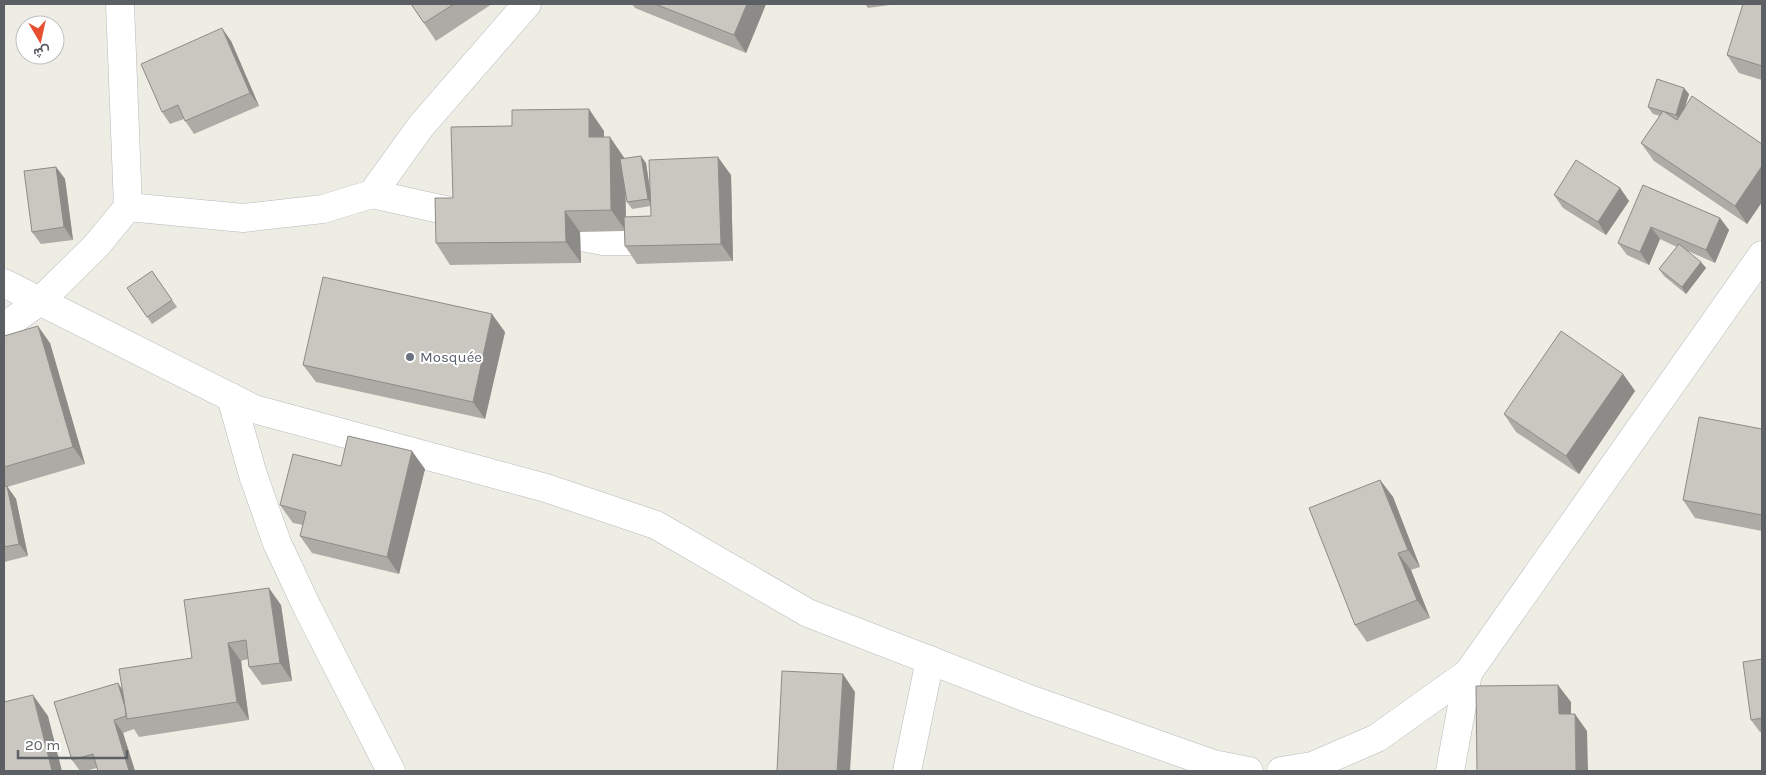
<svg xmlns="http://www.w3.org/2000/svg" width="1766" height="775" viewBox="0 0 1766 775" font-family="Karla,Vazirmatn,sans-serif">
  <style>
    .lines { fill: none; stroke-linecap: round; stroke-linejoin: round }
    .street-casing { stroke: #b6b9bd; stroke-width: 29 }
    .secondary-casing { stroke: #b7b9bf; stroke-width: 29 }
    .street { stroke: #fff; stroke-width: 28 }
    .secondary { stroke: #fff; stroke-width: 28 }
    .wall { fill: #aeaba6; fill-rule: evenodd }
    .shaded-wall { fill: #8d8b87 }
    .building { fill: #cac7c1; stroke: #8d8b87 }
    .worship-dot { fill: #6b7280; stroke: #fff; stroke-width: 2 }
    .labels { text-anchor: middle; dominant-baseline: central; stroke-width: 4; stroke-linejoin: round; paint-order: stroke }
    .worship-label { font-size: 15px; fill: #5b616d; stroke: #fff; text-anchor: start }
  </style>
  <rect width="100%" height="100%" fill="#eeede4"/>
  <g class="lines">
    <g class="street-casing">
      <g id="street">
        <path d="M 372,194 L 472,216"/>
        <path d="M 128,207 L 243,218 L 323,209 L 372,194 L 421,126 L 527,4"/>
        <path d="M 544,230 L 603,241 L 662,241"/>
        <path d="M 4,327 L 40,301 L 96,246 L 128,207 L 120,4"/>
        <path d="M 231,397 L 253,475 L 277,543 L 308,609 L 391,771"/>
        <path d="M 907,771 L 930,660"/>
        <path d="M 1450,771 L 1468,673"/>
      </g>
    </g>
    <g class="secondary-casing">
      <g id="secondary">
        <path d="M 4,283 L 254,409 L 546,488 L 656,525 L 808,613 L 1032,700 L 1213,764 L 1249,771"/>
        <path d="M 1281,771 L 1312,766 L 1377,738 L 1468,673 L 1762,255"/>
      </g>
    </g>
    <use href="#street" class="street"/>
    <use href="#secondary" class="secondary"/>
  </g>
  <g class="wall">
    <path d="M 411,4 L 492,4 L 436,41 Z"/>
    <path d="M 632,4 L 766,4 L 746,53 L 635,8 Z"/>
    <path d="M 865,4 L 897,4 L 868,8 Z"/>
    <path d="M 1762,4 L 1762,80 L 1739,73 L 1727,55 Z"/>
    <path d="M 231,41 L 259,106 L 194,134 L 184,119 L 170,124 L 162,112 Z"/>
    <path d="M 1689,94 L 1685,108 L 1762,144 L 1762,202 L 1747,224 L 1654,161 L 1641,143 L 1660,116 L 1653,114 L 1648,107 Z"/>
    <path d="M 604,131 L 604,137 L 625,159 L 646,163 L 651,194 L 731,175 L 733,261 L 637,264 L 625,246 L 624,231 L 580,232 L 581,263 L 450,265 L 436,243 L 453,198 ZM 625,190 L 627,202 L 632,209 L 651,206 L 651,216 L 626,217 Z"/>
    <path d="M 56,167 L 65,179 L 73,240 L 41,244 L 32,232 Z"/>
    <path d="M 1643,185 L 1720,218 L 1729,230 L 1715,263 L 1688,251 L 1706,268 L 1686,294 L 1664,276 L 1659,269 L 1677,247 L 1660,239 L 1649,265 L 1627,255 L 1618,243 Z"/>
    <path d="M 1620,188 L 1629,201 L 1606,235 L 1563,208 L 1554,195 Z"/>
    <path d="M 152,271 L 177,307 L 152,324 L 127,288 Z"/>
    <path d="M 505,332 L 485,419 L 316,382 L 303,365 Z"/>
    <path d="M 4,336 L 50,343 L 85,464 L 7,487 L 16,499 L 28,556 L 4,562 Z"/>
    <path d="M 1623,374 L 1635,391 L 1579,474 L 1516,432 L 1504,414 Z"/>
    <path d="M 1762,429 L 1762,531 L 1695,518 L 1683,500 Z"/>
    <path d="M 341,466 L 425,469 L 399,574 L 312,553 L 300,536 L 303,525 L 293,523 L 280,505 Z"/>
    <path d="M 1380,480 L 1393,497 L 1420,567 L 1411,570 L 1430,618 L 1367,642 L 1355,625 Z"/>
    <path d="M 281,605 L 292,681 L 262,685 L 249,667 L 248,659 L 241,661 L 249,720 L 139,737 L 134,729 L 123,733 L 135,771 L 98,771 L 97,768 L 85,771 L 80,771 L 72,760 L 122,689 L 192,658 Z"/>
    <path d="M 1762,659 L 1762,732 L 1760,732 L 1751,720 Z"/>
  </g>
  <g class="shaded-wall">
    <path d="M 747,4 L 766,4 L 746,53 L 734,35 Z"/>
    <path d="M 222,28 L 231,41 L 259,106 L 250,93 Z"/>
    <path d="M 1684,88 L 1689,94 L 1680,121 L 1676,115 Z"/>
    <path d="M 589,109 L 604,131 L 604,159 L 589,137 Z"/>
    <path d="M 610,137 L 625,159 L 626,231 L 611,210 Z"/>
    <path d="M 641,156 L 646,163 L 652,206 L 648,199 Z"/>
    <path d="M 718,157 L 731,175 L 733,261 L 721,244 Z"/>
    <path d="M 1762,166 L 1762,202 L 1747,224 L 1735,206 Z"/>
    <path d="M 56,167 L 65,179 L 73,240 L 64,227 Z"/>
    <path d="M 1620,188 L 1629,201 L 1606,235 L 1598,222 Z"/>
    <path d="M 565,211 L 580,232 L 581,263 L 566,242 Z"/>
    <path d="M 1720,218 L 1729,230 L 1715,263 L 1706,250 Z"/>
    <path d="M 1651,227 L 1660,239 L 1649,265 L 1640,252 Z"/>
    <path d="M 1701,262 L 1706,268 L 1686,294 L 1682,287 Z"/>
    <path d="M 492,314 L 505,332 L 485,419 L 473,402 Z"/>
    <path d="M 38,326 L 50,343 L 85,464 L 73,447 Z"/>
    <path d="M 1623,374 L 1635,391 L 1579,474 L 1566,456 Z"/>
    <path d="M 412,451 L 425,469 L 399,574 L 387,557 Z"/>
    <path d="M 1380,480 L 1393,497 L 1420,567 L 1408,550 Z"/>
    <path d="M 7,486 L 16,499 L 28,556 L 19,544 Z"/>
    <path d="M 1398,553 L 1411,570 L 1430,618 L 1417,600 Z"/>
    <path d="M 269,588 L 281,605 L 292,681 L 280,663 Z"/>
    <path d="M 228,643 L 241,661 L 249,720 L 237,702 Z"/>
    <path d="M 843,674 L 855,692 L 850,771 L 837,771 Z"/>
    <path d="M 118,683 L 126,695 L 127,716 Z"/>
    <path d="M 1558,685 L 1571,702 L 1571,732 L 1559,714 Z"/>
    <path d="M 33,695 L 48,716 L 62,771 L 52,771 Z"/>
    <path d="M 1575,714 L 1587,731 L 1588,771 L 1576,771 Z"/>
    <path d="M 114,720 L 123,733 L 135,771 L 129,771 Z"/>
  </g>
  <g class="building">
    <path d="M 411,4 L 454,4 L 424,23 Z"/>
    <path d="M 655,4 L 747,4 L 734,35 Z"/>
    <path d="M 1743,4 L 1762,4 L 1762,66 L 1727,55 Z"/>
    <path d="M 222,28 L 250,93 L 185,121 L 178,105 L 162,112 L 141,64 Z"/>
    <path d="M 1657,79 L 1684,88 L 1676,115 L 1648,107 Z"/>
    <path d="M 1692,96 L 1762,144 L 1762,166 L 1735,206 L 1641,143 L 1663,111 L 1677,120 Z"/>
    <path d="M 589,109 L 589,137 L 610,137 L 611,210 L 565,211 L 566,242 L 436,243 L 435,198 L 453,198 L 451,127 L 512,126 L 512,110 Z"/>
    <path d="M 641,156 L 648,199 L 627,202 L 620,159 Z"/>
    <path d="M 718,157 L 721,244 L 625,246 L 624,217 L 651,216 L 649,160 Z"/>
    <path d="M 1576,160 L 1620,188 L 1598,222 L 1554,195 Z"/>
    <path d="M 56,167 L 64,227 L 32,232 L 24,171 Z"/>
    <path d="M 1643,185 L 1720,218 L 1706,250 L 1651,227 L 1640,252 L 1618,243 Z"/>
    <path d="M 1679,244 L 1701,262 L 1682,287 L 1659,269 Z"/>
    <path d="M 152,271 L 172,300 L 147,317 L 127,288 Z"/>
    <path d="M 323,277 L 492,314 L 473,402 L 303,365 Z"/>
    <path d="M 38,326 L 73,447 L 4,467 L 4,336 Z"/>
    <path d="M 1561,331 L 1623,374 L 1566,456 L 1504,414 Z"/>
    <path d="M 1699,417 L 1762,429 L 1762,515 L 1683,500 Z"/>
    <path d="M 348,436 L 412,451 L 387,557 L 300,536 L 306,512 L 280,505 L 293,454 L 341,466 Z"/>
    <path d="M 1380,480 L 1408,550 L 1398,553 L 1417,600 L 1355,625 L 1309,508 Z"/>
    <path d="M 7,486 L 19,544 L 4,547 L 4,487 Z"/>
    <path d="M 269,588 L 280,663 L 249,667 L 246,640 L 228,643 L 237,702 L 127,719 L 119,669 L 192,658 L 184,600 Z"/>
    <path d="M 1762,659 L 1762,718 L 1751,720 L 1743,662 Z"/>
    <path d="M 782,671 L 843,674 L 837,771 L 777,771 Z"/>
    <path d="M 118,683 L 125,707 L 126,716 L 114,720 L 129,771 L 98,771 L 93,754 L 72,760 L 54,702 Z"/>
    <path d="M 1558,685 L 1559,714 L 1575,714 L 1576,771 L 1477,771 L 1476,686 Z"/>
    <path d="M 33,695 L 52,771 L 4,771 L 4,702 Z"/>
  </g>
  <circle class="worship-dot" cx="410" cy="357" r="5"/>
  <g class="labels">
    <g class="worship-label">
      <text x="420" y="357">Mosquée</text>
    </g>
  </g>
  <rect width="1766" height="775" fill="none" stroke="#5c5f64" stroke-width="10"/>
  <g transform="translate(40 40) rotate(171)"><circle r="24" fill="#ffffff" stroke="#bebfc1"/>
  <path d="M0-4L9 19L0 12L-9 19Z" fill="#e65031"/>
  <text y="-8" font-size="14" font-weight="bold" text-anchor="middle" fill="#5c5f64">ش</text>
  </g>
  <path d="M18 750v8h109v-8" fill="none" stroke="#5c5f64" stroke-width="2.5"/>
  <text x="25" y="750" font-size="15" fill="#5c5f64" stroke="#ffffff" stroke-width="4" paint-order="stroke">20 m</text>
</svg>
